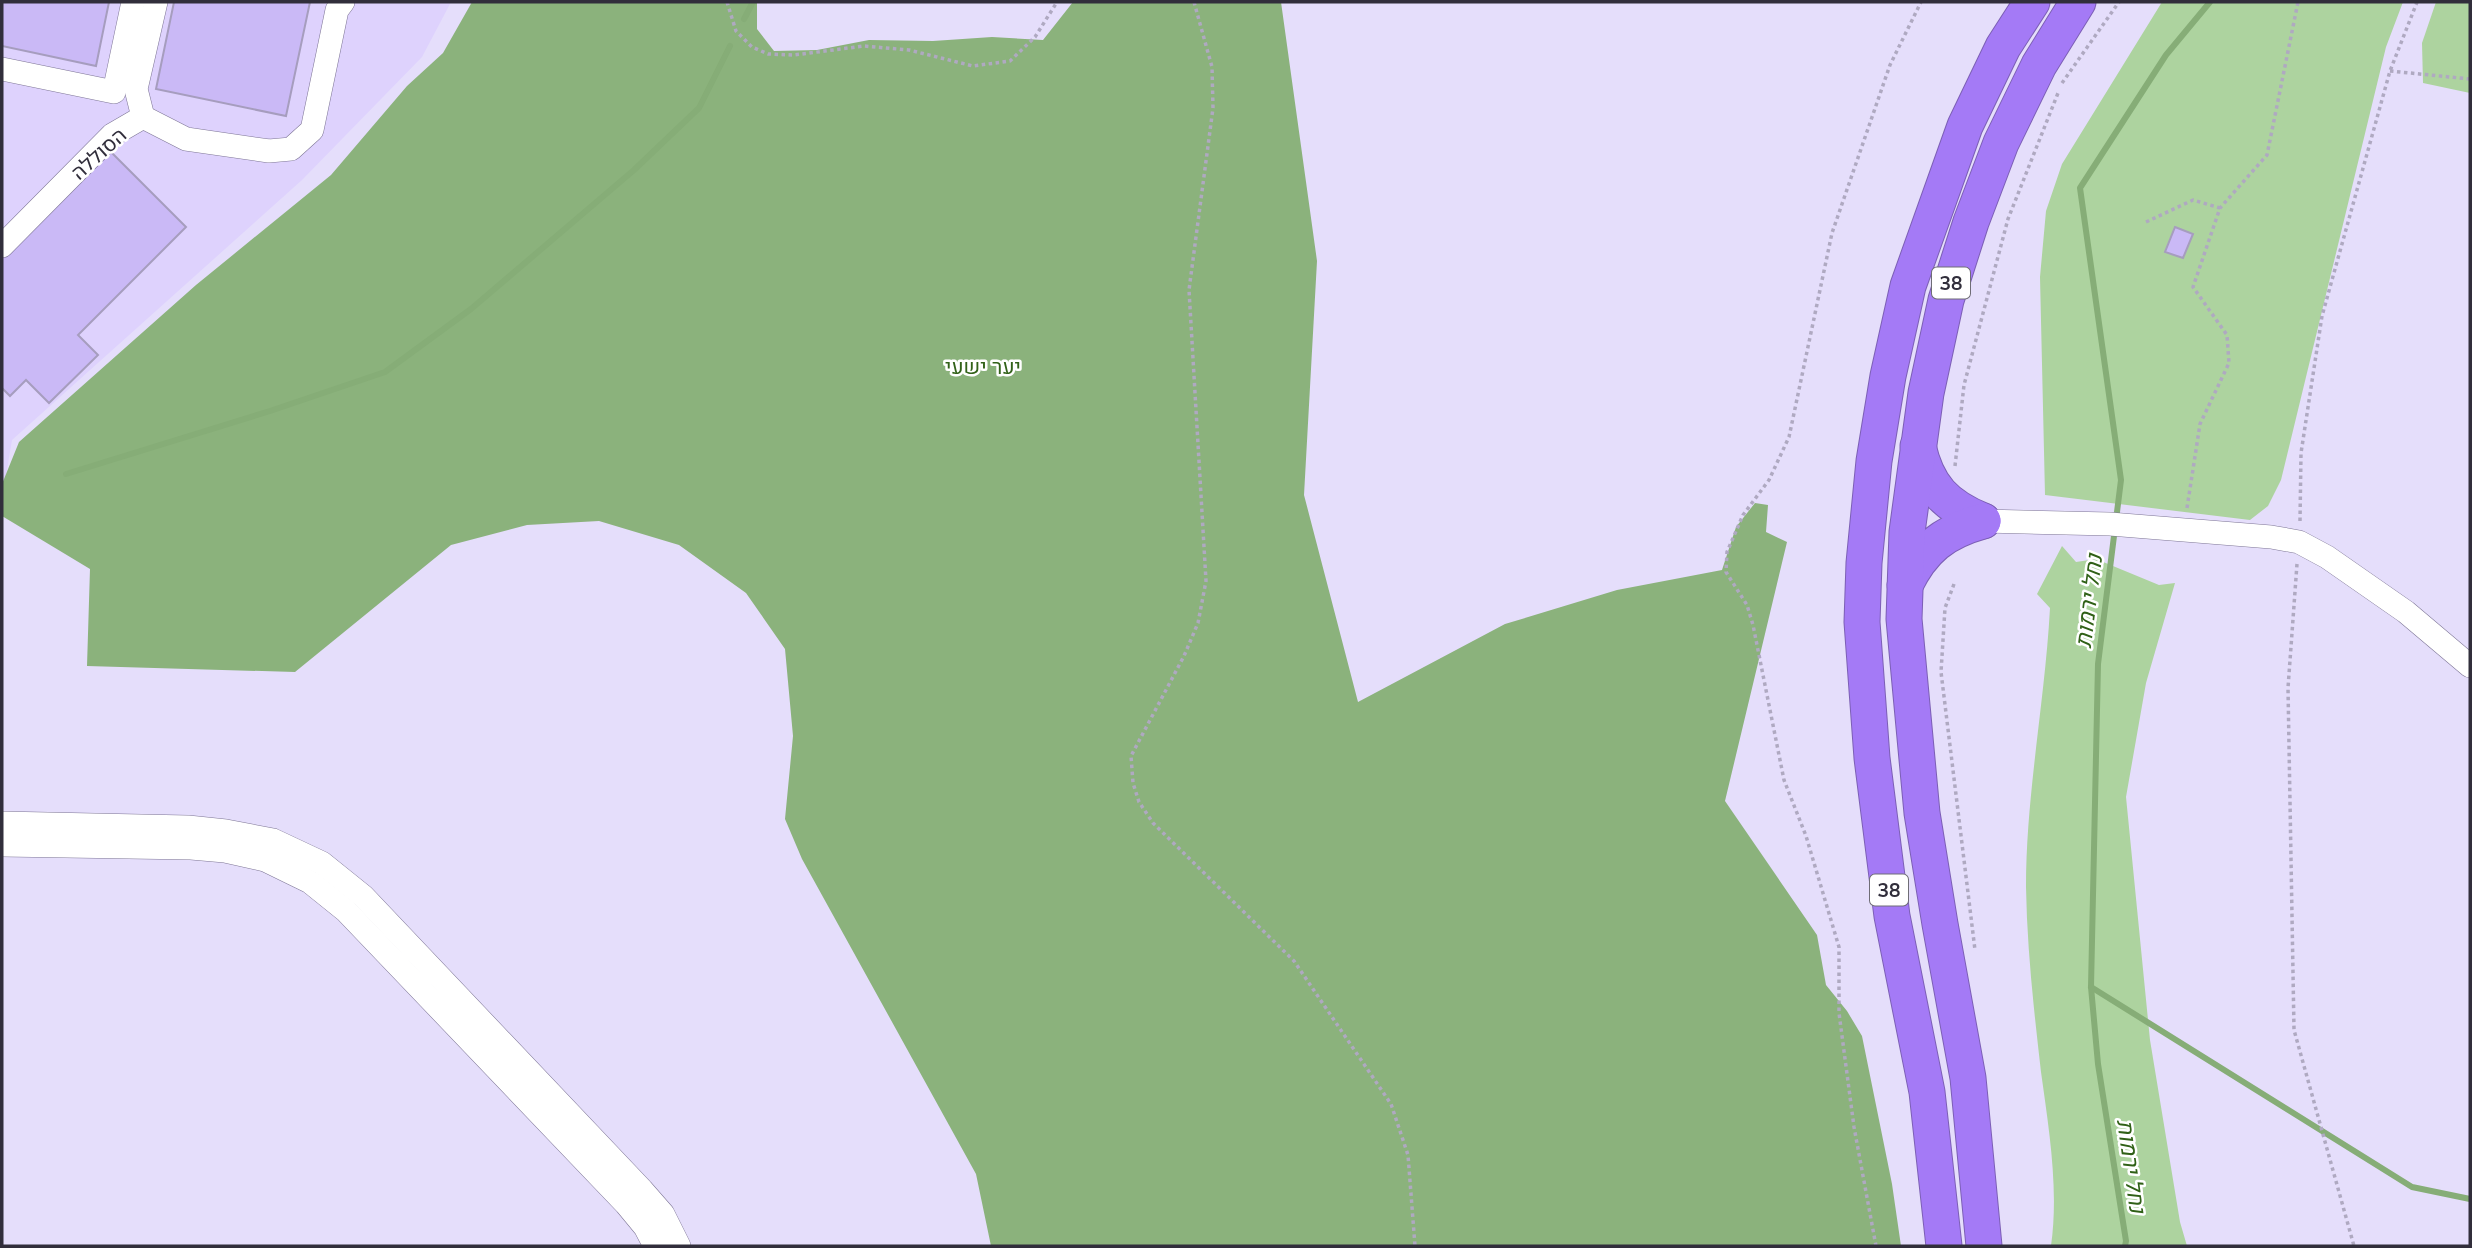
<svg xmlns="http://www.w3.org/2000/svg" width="2472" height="1248" viewBox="0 0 2472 1248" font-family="Mulish,Heebo,sans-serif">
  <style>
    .built { fill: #ded2fd }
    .green { fill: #add39f }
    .forest { fill: #8bb27c }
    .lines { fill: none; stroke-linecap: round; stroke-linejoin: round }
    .stream { stroke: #86ad77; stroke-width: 6 }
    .building { fill: #cab9f6; stroke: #a69dbe; stroke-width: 2 }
    .minor-casing { stroke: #7e7696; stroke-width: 24 }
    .highway-casing { stroke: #7c5fb5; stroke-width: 37 }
    .path { stroke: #afa9c1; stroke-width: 3.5; stroke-dasharray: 3.5 3.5; stroke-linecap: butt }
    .minor { stroke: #fff; stroke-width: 23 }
    .highway { stroke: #a47af6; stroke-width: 35 }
    .labels { text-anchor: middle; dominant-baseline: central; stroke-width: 5; stroke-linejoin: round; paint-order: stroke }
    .shield { fill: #fff; stroke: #6f6d76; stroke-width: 2 }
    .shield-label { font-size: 19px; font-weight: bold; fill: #312e3b }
    .street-label { font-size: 21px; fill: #312e3b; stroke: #fff }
    .park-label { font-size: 21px; fill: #326219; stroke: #fff }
    .water-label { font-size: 23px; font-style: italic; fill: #2f6016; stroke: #fff }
  </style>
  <rect width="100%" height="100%" fill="#e5defb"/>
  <path class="built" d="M 2,2 L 451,2 L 422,57 L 302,180 L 12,440 L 2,499 Z"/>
  <g class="green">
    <path d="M 2162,2 L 2403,2 L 2386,47 L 2281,480 L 2268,506 L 2250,520 L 2045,495 L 2040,277 L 2046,211 L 2062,164 Z"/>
    <path d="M 2436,2 L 2470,2 L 2470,93 L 2423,83 L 2422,43 Z"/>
    <path d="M 2062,546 L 2076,562 L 2096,559 L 2159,585 L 2175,583 L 2146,683 L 2126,797 L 2150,1040 L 2180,1222 L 2187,1246 L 2051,1246 C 2059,1189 2049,1130 2041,1072 C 2034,1011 2027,949 2026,887 C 2026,794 2045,701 2050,608 L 2037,594 Z"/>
  </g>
  <path class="forest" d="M 472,2 L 757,2 L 757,29 L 774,51 L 817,50 L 869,40 L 933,41 L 992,37 L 1043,40 L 1073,2 L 1281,2 L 1317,261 L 1304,495 L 1358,702 L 1505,624 L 1617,590 L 1722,570 L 1736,527 L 1755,503 L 1768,505 L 1766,532 L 1787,542 L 1725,801 L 1817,935 L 1826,985 L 1847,1011 L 1862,1036 L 1892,1184 L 1901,1246 L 991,1246 L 976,1174 L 802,859 L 785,819 L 793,736 L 785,649 L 746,593 L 679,545 L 599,521 L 527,525 L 451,545 L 295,672 L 87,666 L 90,569 L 2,516 L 2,484 L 19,442 L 196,285 L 331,175 L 407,86 L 443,53 Z"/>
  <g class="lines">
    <g class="stream">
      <path d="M 744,19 L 753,2"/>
      <path d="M 66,474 L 270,411 L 385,372 L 471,309 L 634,170 L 699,108 L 730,46"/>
      <path d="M 2091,987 L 2412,1187 L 2470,1199"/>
      <path d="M 2125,1246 L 2126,1241 L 2098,1064 L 2091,987 L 2098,664 L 2121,480 L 2080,188 L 2166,55 L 2210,2"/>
    </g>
  </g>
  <g class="building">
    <path d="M 2,2 L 109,2 L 96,66 L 2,46 Z"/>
    <path d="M 174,2 L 310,2 L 286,116 L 156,89 Z"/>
    <path d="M 109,150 L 186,227 L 78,335 L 98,355 L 49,403 L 26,380 L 10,396 L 2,388 L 2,257 Z"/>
    <path d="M 2175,227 L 2193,234 L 2183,258 L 2165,252 Z"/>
  </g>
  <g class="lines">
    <g class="minor-casing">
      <g id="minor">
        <path d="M 2,69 L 114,92 L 133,2"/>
        <path d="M 143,117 L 186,139 L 269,151 L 291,149 L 312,130 L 337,10 L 343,2"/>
        <path d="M 2,246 L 112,135 L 143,117 L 136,89 L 156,2"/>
        <path d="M 1983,521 L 2110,524 L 2271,537 L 2299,542 L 2327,557 L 2406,612 L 2470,666"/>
        <path d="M 2,823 L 188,827 L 226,831 L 273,840 L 322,863 L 363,896 L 642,1190 L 663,1214 L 679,1246"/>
        <path d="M 2,845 L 191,848 L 225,851 L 265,860 L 310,882 L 346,911 L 626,1204 L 645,1227 L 655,1246"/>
      </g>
    </g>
    <g class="highway-casing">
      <g id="highway">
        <path d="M 1918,446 C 1927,487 1946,506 1983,521"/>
        <path d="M 1905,585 C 1923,548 1944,532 1983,521"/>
        <path d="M 1944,1246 L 1927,1092 L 1892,916 L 1872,758 L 1862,622 L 1864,563 L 1874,461 L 1888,376 L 1908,286 L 1965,126 L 2003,47 L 2032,2"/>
        <path d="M 1984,1246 L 1968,1078 L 1940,924 L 1922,813 L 1904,619 L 1907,532 L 1926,393 L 1946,300 L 1971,222 L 2001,143 L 2039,65 L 2078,2"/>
      </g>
    </g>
    <g class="path">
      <path d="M 727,2 L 736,31 L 752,47 L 768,54 L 794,55 L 864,46 L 909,50 L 973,66 L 1010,61 L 1035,37 L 1057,2"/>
      <path d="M 1194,2 L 1212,67 L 1213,108 L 1189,290 L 1206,581 L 1198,623 L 1184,656 L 1131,756 L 1133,783 L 1139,802 L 1153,823 L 1294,961 L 1391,1104 L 1408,1155 L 1415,1246"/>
      <path d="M 2390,71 L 2470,79"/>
      <path d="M 2062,83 L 2119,2"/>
      <path d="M 2146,222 L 2193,200 L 2220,208"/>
      <path d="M 1955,466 L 1964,385 L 2008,219 L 2058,93"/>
      <path d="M 2187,508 L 2200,424 L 2229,363 L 2227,335 L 2193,287 L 2220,208 L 2267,155 L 2298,2"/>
      <path d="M 2300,521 L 2301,453 L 2322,316 L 2390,71 L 2417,2"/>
      <path d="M 2297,564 L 2288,688 L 2294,1030 L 2354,1246"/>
      <path d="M 1954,584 L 1945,608 L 1941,672 L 1975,950"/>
      <path d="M 1876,1246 L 1854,1127 L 1839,1013 L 1839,947 L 1806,836 L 1784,780 L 1753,625 L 1747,605 L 1726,572 L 1727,552 L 1743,515 L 1769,480 L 1789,437 L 1832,233 L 1890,65 L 1921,2"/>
    </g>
    <use href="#minor" class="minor"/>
    <use href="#highway" class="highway"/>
  </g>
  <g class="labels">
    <g class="shield">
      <rect x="1932" y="267.5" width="38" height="31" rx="5"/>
      <rect x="1870" y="874.5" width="38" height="31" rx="5"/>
    </g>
    <g class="shield-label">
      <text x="1951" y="283">38</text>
      <text x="1889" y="890">38</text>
    </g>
    <g class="street-label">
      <text transform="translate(98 153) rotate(-42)">הסוללה</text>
    </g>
    <g class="park-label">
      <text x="983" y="366">יער ישעי</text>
    </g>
    <g class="water-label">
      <text transform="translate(2088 601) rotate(-83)">נחל ירמות</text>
      <text transform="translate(2132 1166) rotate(82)">נחל ירמות</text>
    </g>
  </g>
  <rect width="2472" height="1248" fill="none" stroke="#312e3b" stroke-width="7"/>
</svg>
